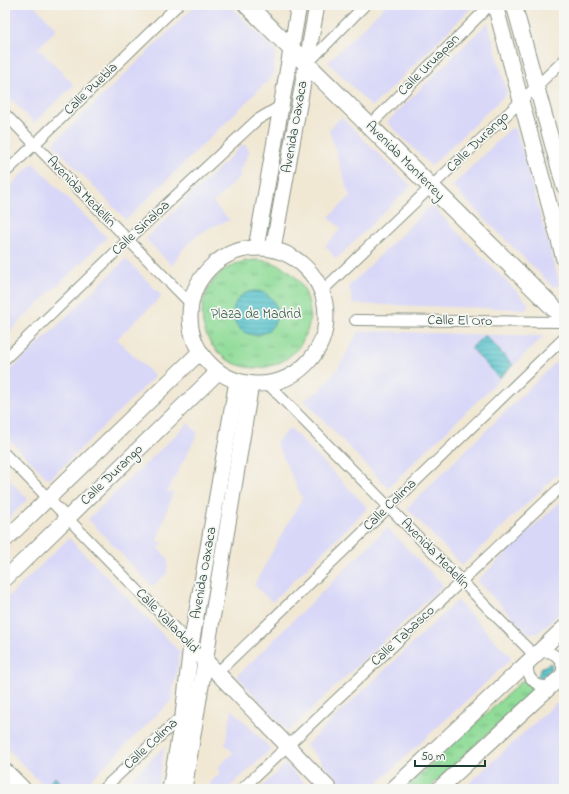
<svg xmlns="http://www.w3.org/2000/svg" width="569" height="794" viewBox="0 0 569 794" font-family="'Indie Flower',sans-serif">
  <style>
    .built { fill: #d8d7f8 }
    .park { fill: url(#park-tufts); stroke: #588c66 }
    .water { fill: url(#water-rules); stroke: #3a8080 }
    .lines { fill: none; stroke-linecap: round; stroke-linejoin: round }
    .street-casing { stroke: #889284; stroke-width: 12 }
    .secondary-casing { stroke: #889284; stroke-width: 17 }
    .primary-casing { stroke: #889284; stroke-width: 19 }
    .street { stroke: #fff; stroke-width: 10 }
    .secondary { stroke: #fff; stroke-width: 15 }
    .primary { stroke: #fff; stroke-width: 17 }
    .labels { text-anchor: middle; dominant-baseline: central; stroke-width: 3.5; stroke-linejoin: round; paint-order: stroke }
    .street-label { font-size: 14px; fill: #1f3d34; stroke: #f6f6f2 }
    .park-label { font-size: 14px; fill: #365d48; stroke: #f6f6f2 }
  </style>
  <defs>
    <pattern id="park-tufts" width="24" height="20" patternUnits="userSpaceOnUse"><rect width="24" height="20" fill="#90dc98"/><path d="M3 7l-1-3M5 7V3M7 7l1-3M15 17l-1-3M17 17v-4M19 17l1-3" fill="none" stroke="#75b47d"/></pattern>
    <pattern id="water-rules" width="6" height="5" patternUnits="userSpaceOnUse"><rect width="6" height="5" fill="#56c3cc"/><path d="M0 2.5h6" fill="none" stroke="#47a0a6"/></pattern>
  </defs>
  <rect width="100%" height="100%" fill="#f6f6f2"/>
  <filter id="ink" filterUnits="userSpaceOnUse"><feTurbulence type="fractalNoise" baseFrequency=".025" numOctaves="2"/><feDisplacementMap in="SourceGraphic" scale="8" xChannelSelector="R" yChannelSelector="G"/><feConvolveMatrix kernelMatrix="1 2 1 2 8 2 1 2 1" color-interpolation-filters="sRGB"/></filter>
  <filter id="wash" filterUnits="userSpaceOnUse"><feTurbulence type="fractalNoise" baseFrequency=".012" numOctaves="4" result="noise"/><feDisplacementMap in="SourceGraphic" scale="16" xChannelSelector="R" yChannelSelector="G"/><feGaussianBlur stdDeviation="0.9" result="paint"/><feColorMatrix in="noise" values="0 0 0 0 0 0 0 0 0 0 0 0 0 0 0 0 0 1.4 0 .05"/><feComposite in="paint" operator="in"/></filter>
  <g filter="url(#wash)">
    <rect width="100%" height="100%" fill="#f1e8d4"/>
    <g class="built">
      <path d="M 7,5 L 34,5 L 57,29 L 38,48 L 74,85 L 34,123 L 5,93 L 5,7 Z"/>
      <path d="M 196,5 L 229,5 L 276,52 L 273,76 L 126,220 L 53,144 Z"/>
      <path d="M 386,5 L 474,5 L 372,107 L 328,62 Z"/>
      <path d="M 488,22 L 507,93 L 431,166 L 387,122 Z"/>
      <path d="M 341,117 L 411,186 L 336,259 L 325,246 L 341,229 L 329,217 L 350,197 L 329,130 Z"/>
      <path d="M 511,128 L 516,129 L 560,285 L 553,287 L 452,186 Z"/>
      <path d="M 244,144 L 250,151 L 239,172 L 241,175 L 213,203 L 230,220 L 211,227 L 195,237 L 183,249 L 172,266 L 146,239 Z"/>
      <path d="M 33,163 L 107,238 L 5,336 L 5,191 Z"/>
      <path d="M 431,205 L 529,304 L 525,309 L 353,304 L 349,286 Z"/>
      <path d="M 126,259 L 162,296 L 117,339 L 155,376 L 51,478 L 47,478 L 5,435 L 5,376 Z"/>
      <path d="M 359,331 L 465,334 L 544,336 L 388,488 L 304,400 L 320,390 L 337,370 Z"/>
      <path d="M 564,354 L 564,468 L 462,566 L 407,508 Z"/>
      <path d="M 188,423 L 198,433 L 167,492 L 173,492 L 157,541 L 164,543 L 158,548 L 168,559 L 167,573 L 152,586 L 88,519 Z"/>
      <path d="M 290,428 L 368,508 L 272,602 L 254,585 L 302,498 L 276,442 Z"/>
      <path d="M 5,475 L 28,499 L 5,522 Z"/>
      <path d="M 564,498 L 564,609 L 538,633 L 528,633 L 479,583 L 479,579 Z"/>
      <path d="M 387,528 L 443,585 L 288,731 L 237,676 Z"/>
      <path d="M 69,538 L 180,652 L 171,701 L 81,789 L 46,789 L 5,746 L 5,600 Z"/>
      <path d="M 457,601 L 512,658 L 371,789 L 347,789 L 306,745 Z"/>
      <path d="M 556,703 L 564,711 L 564,789 L 463,789 Z"/>
      <path d="M 232,709 L 271,749 L 228,789 L 214,789 L 209,784 L 221,772 L 217,768 L 233,753 L 225,744 Z"/>
      <path d="M 165,746 L 157,789 L 121,789 Z"/>
      <path d="M 286,764 L 310,789 L 259,789 L 266,783 Z"/>
    </g>
    <g class="park">
      <circle cx="256" cy="314" r="54"/>
      <path d="M 523,680 L 535,690 L 428,789 L 404,789 Z"/>
    </g>
    <g class="water">
      <circle cx="255" cy="313" r="22"/>
      <path d="M 485,335 L 513,365 L 499,378 L 471,348 Z"/>
      <path d="M 550,663 L 552,665 C 550,672 544,678 537,678 L 541,668 Z"/>
      <path d="M 55,777 L 66,789 L 52,789 L 48,784 Z"/>
    </g>
  </g>
  <g filter="url(#ink)">
    <g class="lines">
      <g class="street-casing">
        <g id="street">
          <path d="M 307,64 L 365,5"/>
          <path d="M 5,114 L 191,304"/>
          <path d="M 369,126 L 490,5"/>
          <path d="M 5,173 L 178,5"/>
          <path d="M 322,291 L 564,60"/>
          <path d="M 355,320 L 564,322"/>
          <path d="M 5,359 L 128,240 L 257,120 L 282,105"/>
          <path d="M 268,384 L 535,656"/>
          <path d="M 5,454 L 191,645"/>
          <circle cx="545" cy="669" r="17"/>
          <path d="M 217,673 L 564,338"/>
          <path d="M 103,789 L 183,715"/>
          <path d="M 242,789 L 564,484"/>
        </g>
      </g>
      <g class="secondary-casing">
        <g id="secondary">
          <path d="M 495,5 L 564,259"/>
          <path d="M 514,5 L 564,186"/>
          <circle cx="258" cy="316" r="68"/>
          <path d="M 256,248 L 299,5"/>
          <path d="M 273,249 L 317,5"/>
          <path d="M 5,540 L 200,352"/>
          <path d="M 5,579 L 218,372"/>
          <path d="M 201,656 L 329,789"/>
          <path d="M 170,789 L 183,715 L 191,645 L 237,381"/>
          <path d="M 184,789 L 251,384"/>
          <path d="M 393,789 L 564,628"/>
          <path d="M 439,789 L 564,674"/>
        </g>
      </g>
      <g class="primary-casing">
        <g id="primary">
          <path d="M 247,5 L 564,318"/>
          <path d="M 5,772 L 22,789"/>
        </g>
      </g>
      <use href="#street" class="street"/>
      <use href="#secondary" class="secondary"/>
      <use href="#primary" class="primary"/>
    </g>
  </g>
  <g class="labels">
    <g class="street-label">
      <text transform="translate(429 65) rotate(-45)">Calle Uruapan</text>
      <text transform="translate(91 89) rotate(-44)">Calle Puebla</text>
      <text transform="translate(295 127) rotate(-80)">Avenida Oaxaca</text>
      <text transform="translate(478 142) rotate(-44)">Calle Durango</text>
      <text transform="translate(405 161) rotate(45)">Avenida Monterrey</text>
      <text transform="translate(81 192) rotate(46)">Avenida Medellín</text>
      <text transform="translate(141 228) rotate(-43)">Calle Sinaloa</text>
      <text transform="translate(460 321) rotate(1)">Calle El Oro</text>
      <text transform="translate(112 475) rotate(-44)">Calle Durango</text>
      <text transform="translate(390 505) rotate(-44)">Calle Colima</text>
      <text transform="translate(435 554) rotate(46)">Avenida Medellín</text>
      <text transform="translate(204 573) rotate(-80)">Avenida Oaxaca</text>
      <text transform="translate(167 621) rotate(46)">Calle Valladolid</text>
      <text transform="translate(403 636) rotate(-43)">Calle Tabasco</text>
      <text transform="translate(151 744) rotate(-43)">Calle Colima</text>
    </g>
    <g class="park-label">
      <text x="256" y="314">Plaza de Madrid</text>
    </g>
  </g>
  <rect width="569" height="794" fill="none" stroke="#f6f6f2" stroke-width="20"/>
  <path d="M415 760v6h70v-6" fill="none" stroke="#1f3d34" stroke-width="2"/>
  <text x="421" y="760" font-size="12" fill="#1f3d34" stroke="#f6f6f2" stroke-width="3" paint-order="stroke">50 m</text>
</svg>
